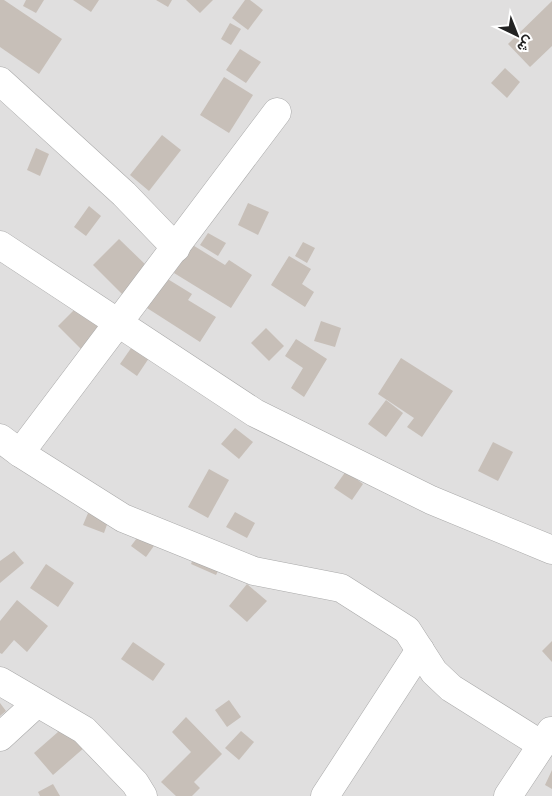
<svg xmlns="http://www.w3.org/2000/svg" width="552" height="796" viewBox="0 0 552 796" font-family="'Exo 2',Vazirmatn,sans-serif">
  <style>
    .residential { fill: #e0dfdf }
    .building { fill: #c7bfb8 }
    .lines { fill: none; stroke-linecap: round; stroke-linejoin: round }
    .street-casing { stroke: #a9a9a9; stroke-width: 29 }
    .street { stroke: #fff; stroke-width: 28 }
  </style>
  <rect width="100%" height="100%" fill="#f2efe9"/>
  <rect class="residential" x="0" y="0" width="552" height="796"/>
  <g class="building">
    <path d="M 0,0 L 4,0 L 62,39 L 39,74 L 0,47 Z"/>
    <path d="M 26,0 L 44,0 L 36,13 L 23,6 Z"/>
    <path d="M 73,0 L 99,0 L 91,12 Z"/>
    <path d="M 156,0 L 172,0 L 168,7 Z"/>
    <path d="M 186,0 L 213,0 L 200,13 Z"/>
    <path d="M 245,0 L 250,0 L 263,10 L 248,30 L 232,18 Z"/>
    <path d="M 552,1 L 552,46 L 530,67 L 508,44 Z"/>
    <path d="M 230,23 L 241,29 L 231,45 L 221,39 Z"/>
    <path d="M 240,49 L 261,62 L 246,83 L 226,70 Z"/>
    <path d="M 505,68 L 520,82 L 507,98 L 491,83 Z"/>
    <path d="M 224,77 L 253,95 L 229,133 L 200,115 Z"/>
    <path d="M 162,135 L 181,150 L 149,191 L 130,175 Z"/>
    <path d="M 36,148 L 49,154 L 40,176 L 27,170 Z"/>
    <path d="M 248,203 L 269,212 L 258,235 L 238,225 Z"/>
    <path d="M 89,206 L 101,216 L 86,236 L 74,227 Z"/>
    <path d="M 208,233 L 226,243 L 218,256 L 200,245 Z"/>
    <path d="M 119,239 L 149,268 L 123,295 L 93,265 Z"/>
    <path d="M 303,242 L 315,248 L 307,263 L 295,256 Z"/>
    <path d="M 191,244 L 225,265 L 229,260 L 252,275 L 231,308 L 174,273 Z"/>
    <path d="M 289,256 L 311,269 L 302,284 L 314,292 L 305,307 L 271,285 Z"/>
    <path d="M 166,278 L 192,294 L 188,300 L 216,317 L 200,342 L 147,308 Z"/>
    <path d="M 86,298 L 115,327 L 87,355 L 58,326 Z"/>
    <path d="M 321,321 L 341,328 L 335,347 L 314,341 Z"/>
    <path d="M 266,328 L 284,346 L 269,361 L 251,343 Z"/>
    <path d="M 296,339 L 327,359 L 304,397 L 291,388 L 303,368 L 285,356 Z"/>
    <path d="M 136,341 L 153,352 L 137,376 L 120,364 Z"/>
    <path d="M 401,358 L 453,391 L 422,437 L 407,427 L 414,418 L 378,394 Z"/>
    <path d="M 386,400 L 403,413 L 386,437 L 368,424 Z"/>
    <path d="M 235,428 L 253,442 L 239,459 L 221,444 Z"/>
    <path d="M 493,442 L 513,452 L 498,481 L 478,471 Z"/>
    <path d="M 209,469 L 229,480 L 208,518 L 188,507 Z"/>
    <path d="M 346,471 L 363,484 L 352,500 L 334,488 Z"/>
    <path d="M 105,490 L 122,504 L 109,519 L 104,533 L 83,525 L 91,506 Z"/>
    <path d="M 235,512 L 255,523 L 247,538 L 226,527 Z"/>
    <path d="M 152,518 L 166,529 L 146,557 L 131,546 Z"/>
    <path d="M 199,545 L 225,557 L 216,575 L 191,564 Z"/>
    <path d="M 14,551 L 24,563 L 0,583 L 0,561 Z"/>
    <path d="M 46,564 L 74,583 L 58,607 L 30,588 Z"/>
    <path d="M 247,584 L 267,601 L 247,622 L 229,606 Z"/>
    <path d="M 17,600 L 48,626 L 27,652 L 14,640 L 2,654 L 0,653 L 0,621 Z"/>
    <path d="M 552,641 L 552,662 L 542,651 Z"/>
    <path d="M 133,642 L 165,664 L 153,681 L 121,659 Z"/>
    <path d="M 229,700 L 241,717 L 227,727 L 215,710 Z"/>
    <path d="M 0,703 L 6,711 L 0,716 Z"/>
    <path d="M 186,717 L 222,754 L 194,782 L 200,788 L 192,796 L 176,796 L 161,782 L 191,752 L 172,732 Z"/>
    <path d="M 48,720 L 93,740 L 53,775 L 34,753 L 58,732 Z"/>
    <path d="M 241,731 L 254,742 L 239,760 L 225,748 Z"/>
    <path d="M 552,770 L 552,789 L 545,785 Z"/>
    <path d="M 53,784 L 60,796 L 40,796 L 38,792 Z"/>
  </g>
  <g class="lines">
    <g class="street-casing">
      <g id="street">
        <path d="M 0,81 L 124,194 L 176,248"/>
        <path d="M 0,245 L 255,413 L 431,500 L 552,550"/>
        <path d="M 0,438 L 20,453 L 123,518 L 254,571 L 341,588 L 407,630 L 434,672 L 451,688 L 542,745"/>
        <path d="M 20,453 L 277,112"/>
        <path d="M 0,681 L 84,730 L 135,783 L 143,796"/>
        <path d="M 0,737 L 37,703"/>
        <path d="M 325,796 L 420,650"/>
        <path d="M 508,796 L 551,731"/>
      </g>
    </g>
    <use href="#street" class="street"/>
  </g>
  <g transform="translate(517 35) rotate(137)" stroke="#ffffff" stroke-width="4" paint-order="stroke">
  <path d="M0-4L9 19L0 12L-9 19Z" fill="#222222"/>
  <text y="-8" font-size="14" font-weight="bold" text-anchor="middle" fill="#222222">ش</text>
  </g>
</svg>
